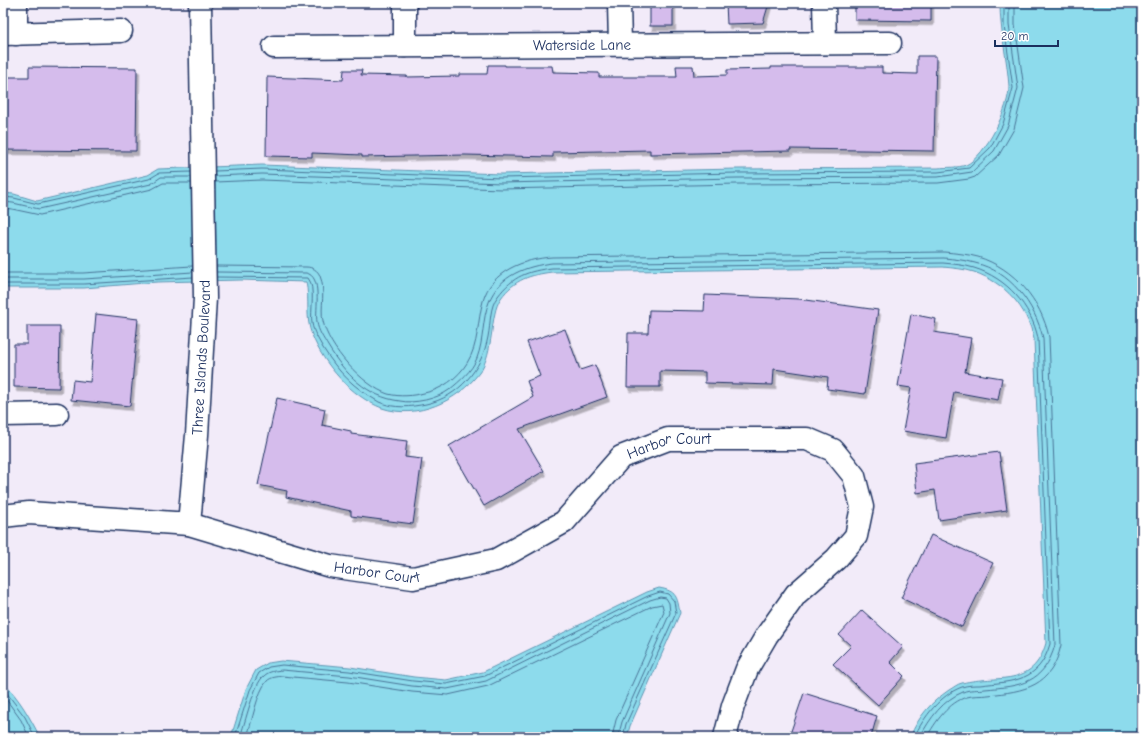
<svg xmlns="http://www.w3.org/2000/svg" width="1145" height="740" viewBox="0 0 1145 740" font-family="'Comic Neue',sans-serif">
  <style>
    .water { fill: #8ddbec; stroke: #5f96b3 }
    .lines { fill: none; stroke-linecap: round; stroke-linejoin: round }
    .shore { stroke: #497497; stroke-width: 1 }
    .building { fill: #d5bcec; stroke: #1b2f5e; filter: url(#shadow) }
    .street-casing { stroke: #1b2f5e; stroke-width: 25 }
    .street { stroke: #fff; stroke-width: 22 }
    .labels { text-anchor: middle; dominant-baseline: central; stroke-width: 3.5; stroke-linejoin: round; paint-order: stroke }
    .street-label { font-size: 15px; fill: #1b2f5e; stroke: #fff }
  </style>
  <defs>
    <filter id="shadow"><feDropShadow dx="2.5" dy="4.5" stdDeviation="0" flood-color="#0004"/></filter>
  </defs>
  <rect width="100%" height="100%" fill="#f2ebf9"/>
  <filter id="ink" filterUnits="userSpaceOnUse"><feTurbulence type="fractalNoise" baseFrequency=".025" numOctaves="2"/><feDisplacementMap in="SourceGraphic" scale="8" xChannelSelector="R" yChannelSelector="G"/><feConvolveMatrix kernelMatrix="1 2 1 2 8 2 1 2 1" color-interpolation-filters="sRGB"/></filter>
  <g filter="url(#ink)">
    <g class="water">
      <path d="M 1000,3 L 1142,3 L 1142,737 L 910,737 C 919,716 930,703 949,690 C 953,688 957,684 962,683 C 998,674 1033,689 1046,643 L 1034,339 C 1027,307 1005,283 974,272 C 965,269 953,268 943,267 L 552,272 C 530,275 515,279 501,298 C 489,315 495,352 479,373 C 458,401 417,420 382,408 C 351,396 324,365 312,335 C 305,318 310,300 306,282 L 241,280 L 157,282 L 84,288 L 3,288 L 3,193 L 14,194 L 37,201 L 148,175 L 158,169 L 262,165 L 501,174 L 737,169 L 938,168 C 947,167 958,168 966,165 C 986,156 1010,106 1009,86 C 1007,58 1000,31 1000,3 Z"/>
      <path d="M 659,588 C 677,591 677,597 680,613 L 630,726 L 627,737 L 231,737 L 246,689 L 256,670 L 268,663 L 281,661 L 350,667 L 414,677 L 446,680 L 483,672 L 647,592 Z"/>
      <path d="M 3,683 C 19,697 30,718 40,737 L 3,737 Z"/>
    </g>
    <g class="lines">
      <g class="shore">
        <path d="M 215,171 L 262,169 L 501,178 L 737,173 L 938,172 L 969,168 L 990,148 L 1003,124 L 1013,88 L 1004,26 L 1004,3"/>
        <path d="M 215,176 L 262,174 L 501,183 L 737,178 L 938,177 L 972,172 L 994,151 L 1008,126 L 1018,88 L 1009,25 L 1009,3"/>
        <path d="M 215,182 L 262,180 L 501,189 L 738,184 L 938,183 L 969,179 L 975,177 L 999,155 L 1014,129 L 1024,88 L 1015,25 L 1015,3"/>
        <path d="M 3,197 L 14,198 L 38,204 L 149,179 L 159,173 L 191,172"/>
        <path d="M 3,202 L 13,203 L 39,209 L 151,184 L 161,177 L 191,177"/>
        <path d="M 3,208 L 12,209 L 40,215 L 152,189 L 163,183 L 191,183"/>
        <path d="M 216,266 L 306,267 C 312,267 318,270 320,276 C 326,290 320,307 323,321 C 328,347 363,386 388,394 C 400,397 412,396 424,393 C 441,390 458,378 467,363 C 479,344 477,322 483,301 C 491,271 524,259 552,257 L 944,252 C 955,253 967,254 978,257 C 1014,268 1041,300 1049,337 L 1061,645 C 1052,687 1025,691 988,695 C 981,696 973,695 967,697 C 949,702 935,722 927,737"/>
        <path d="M 217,272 L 306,273 C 323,276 315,309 317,322 C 318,331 324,339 328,346 C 345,374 367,397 400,401 C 414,404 437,399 449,390 C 460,381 472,371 477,358 C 484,340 482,319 489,302 C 499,275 527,266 552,263 L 944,258 C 954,259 965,260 975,263 C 1010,271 1035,304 1043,338 L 1055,645 C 1044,684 1020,686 985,689 C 978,690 969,689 963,692 C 943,700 930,718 920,737"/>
        <path d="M 3,273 L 83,273 L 192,266"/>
        <path d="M 217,277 L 308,278 C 316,287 310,312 312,323 C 313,332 319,340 323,348 C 339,373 353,387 379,402 C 394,409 411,407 426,404 C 459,397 482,369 488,337 C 491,323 489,307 498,296 C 513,276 528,271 552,268 L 943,263 C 953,264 965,265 974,268 C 1007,278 1031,306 1038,338 L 1050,644 C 1039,682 1014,681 980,685 C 975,685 967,685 962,687 C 940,695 924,717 914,737"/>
        <path d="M 3,279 L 84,279 L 193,272"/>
        <path d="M 3,284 L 84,284 L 193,277"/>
        <path d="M 3,688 L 25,717 L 35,737"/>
        <path d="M 3,695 L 21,720 L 29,737"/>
        <path d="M 235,737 L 250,690 L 259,673 L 269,667 L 282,665 L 349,671 L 413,681 L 446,684 L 485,676 L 648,596 L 660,592 L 668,594 L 674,601 L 676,613 L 626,724 L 623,737"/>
        <path d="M 240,737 C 245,724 254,683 264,676 C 269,671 275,671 282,670 L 349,676 L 412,686 L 447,689 L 486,681 L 650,600 L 660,597 L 666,598 L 669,603 L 670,613 L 622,722 L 618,737"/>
        <path d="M 247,737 C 252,722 257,692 267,681 C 271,677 277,677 282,676 L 348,682 L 412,692 L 448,695 L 488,686 L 652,606 L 662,604 L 664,612 L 616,720 L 612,737"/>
      </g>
    </g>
    <g class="building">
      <rect x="650" y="3" width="23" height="23"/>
      <path d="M 726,3 L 769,3 L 763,23 L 727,24 Z"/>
      <path d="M 855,3 L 931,3 L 931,21 L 855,20 Z"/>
      <path d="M 917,56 L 936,56 L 934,151 L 790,149 L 790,151 L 650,154 L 650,150 L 553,152 L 553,157 L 465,155 L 362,157 L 362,155 L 312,153 L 312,157 L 266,156 L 267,77 L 343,80 L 344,70 L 362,70 L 361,75 L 407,76 L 407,77 L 459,76 L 459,74 L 487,74 L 488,65 L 505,65 L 505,66 L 552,66 L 553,72 L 599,73 L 599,77 L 677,77 L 676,66 L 693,66 L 694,76 L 727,75 L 727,70 L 771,69 L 771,67 L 882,67 L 882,73 L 917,74 Z"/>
      <path d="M 29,67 L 137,68 L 136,151 L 3,150 L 3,77 L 29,77 Z"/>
      <path d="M 705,295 L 799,299 L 878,310 L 865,394 L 827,389 L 828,377 L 774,369 L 773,385 L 705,383 L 705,372 L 660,371 L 660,387 L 627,387 L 628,333 L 648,333 L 649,310 L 704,311 Z"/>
      <path d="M 96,314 L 138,319 L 130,406 L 71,400 L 73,380 L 90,382 Z"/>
      <path d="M 911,314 L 936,319 L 934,332 L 971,338 L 965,372 L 1002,378 L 998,400 L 954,392 L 946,438 L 903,431 L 911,388 L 898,386 Z"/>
      <path d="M 27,326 L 60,326 L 59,388 L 14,387 L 14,344 L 27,344 Z"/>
      <path d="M 565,329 L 580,370 L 595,365 L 607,397 L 519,429 L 544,471 L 484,506 L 449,446 L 533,397 L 527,381 L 540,376 L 527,342 Z"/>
      <path d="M 277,398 L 325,409 L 322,425 L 351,431 L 351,434 L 407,441 L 405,457 L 422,459 L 413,524 L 351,516 L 351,511 L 286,497 L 287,491 L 258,485 Z"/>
      <path d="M 999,452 L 1007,510 L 939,520 L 935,490 L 917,493 L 914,463 Z"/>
      <path d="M 931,535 L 993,563 L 962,627 L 901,598 Z"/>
      <path d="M 862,610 L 903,647 L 890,662 L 904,676 L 878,705 L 833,664 L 851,646 L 839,635 Z"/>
      <path d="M 804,693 L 877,716 L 871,737 L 789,737 Z"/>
    </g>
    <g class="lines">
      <g class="street-casing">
        <g id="street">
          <path d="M 16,3 L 16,34"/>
          <path d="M 405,3 L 405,46"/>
          <path d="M 619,3 L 620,44"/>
          <path d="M 824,3 L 825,43"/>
          <path d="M 3,34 L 121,31"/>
          <path id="s1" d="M 274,47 L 890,43"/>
          <path d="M 3,415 L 57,414"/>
          <path id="s2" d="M 3,516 L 29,513 L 189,524 L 330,566 L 413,578 L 496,560 L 564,522 L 621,457 L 668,439 L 807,439 L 833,450 L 854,476 L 862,507 L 856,536 L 836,559 L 796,594 L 767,635 L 747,669 L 733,706 L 725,737"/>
          <path id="s3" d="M 189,524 L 197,435 L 205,298 L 200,3"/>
        </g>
      </g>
      <use href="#street" class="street"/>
    </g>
  </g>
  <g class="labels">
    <g class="street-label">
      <text stroke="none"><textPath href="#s1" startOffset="308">Waterside Lane</textPath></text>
      <text stroke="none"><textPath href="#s3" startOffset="167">Three Islands Boulevard</textPath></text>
      <text stroke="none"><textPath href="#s2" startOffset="717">Harbor Court</textPath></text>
      <text stroke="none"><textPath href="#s2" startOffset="381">Harbor Court</textPath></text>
    </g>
  </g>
  <rect width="1145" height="740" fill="none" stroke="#fff" stroke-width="16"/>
  <rect x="8" y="8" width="1129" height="724" fill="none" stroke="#1b2f5e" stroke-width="1.5" filter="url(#ink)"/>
  <path d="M995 40v6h63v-6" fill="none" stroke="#1b2f5e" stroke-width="2"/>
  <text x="1001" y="40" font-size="12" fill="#1b2f5e" stroke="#ffffff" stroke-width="3" paint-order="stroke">20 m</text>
</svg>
